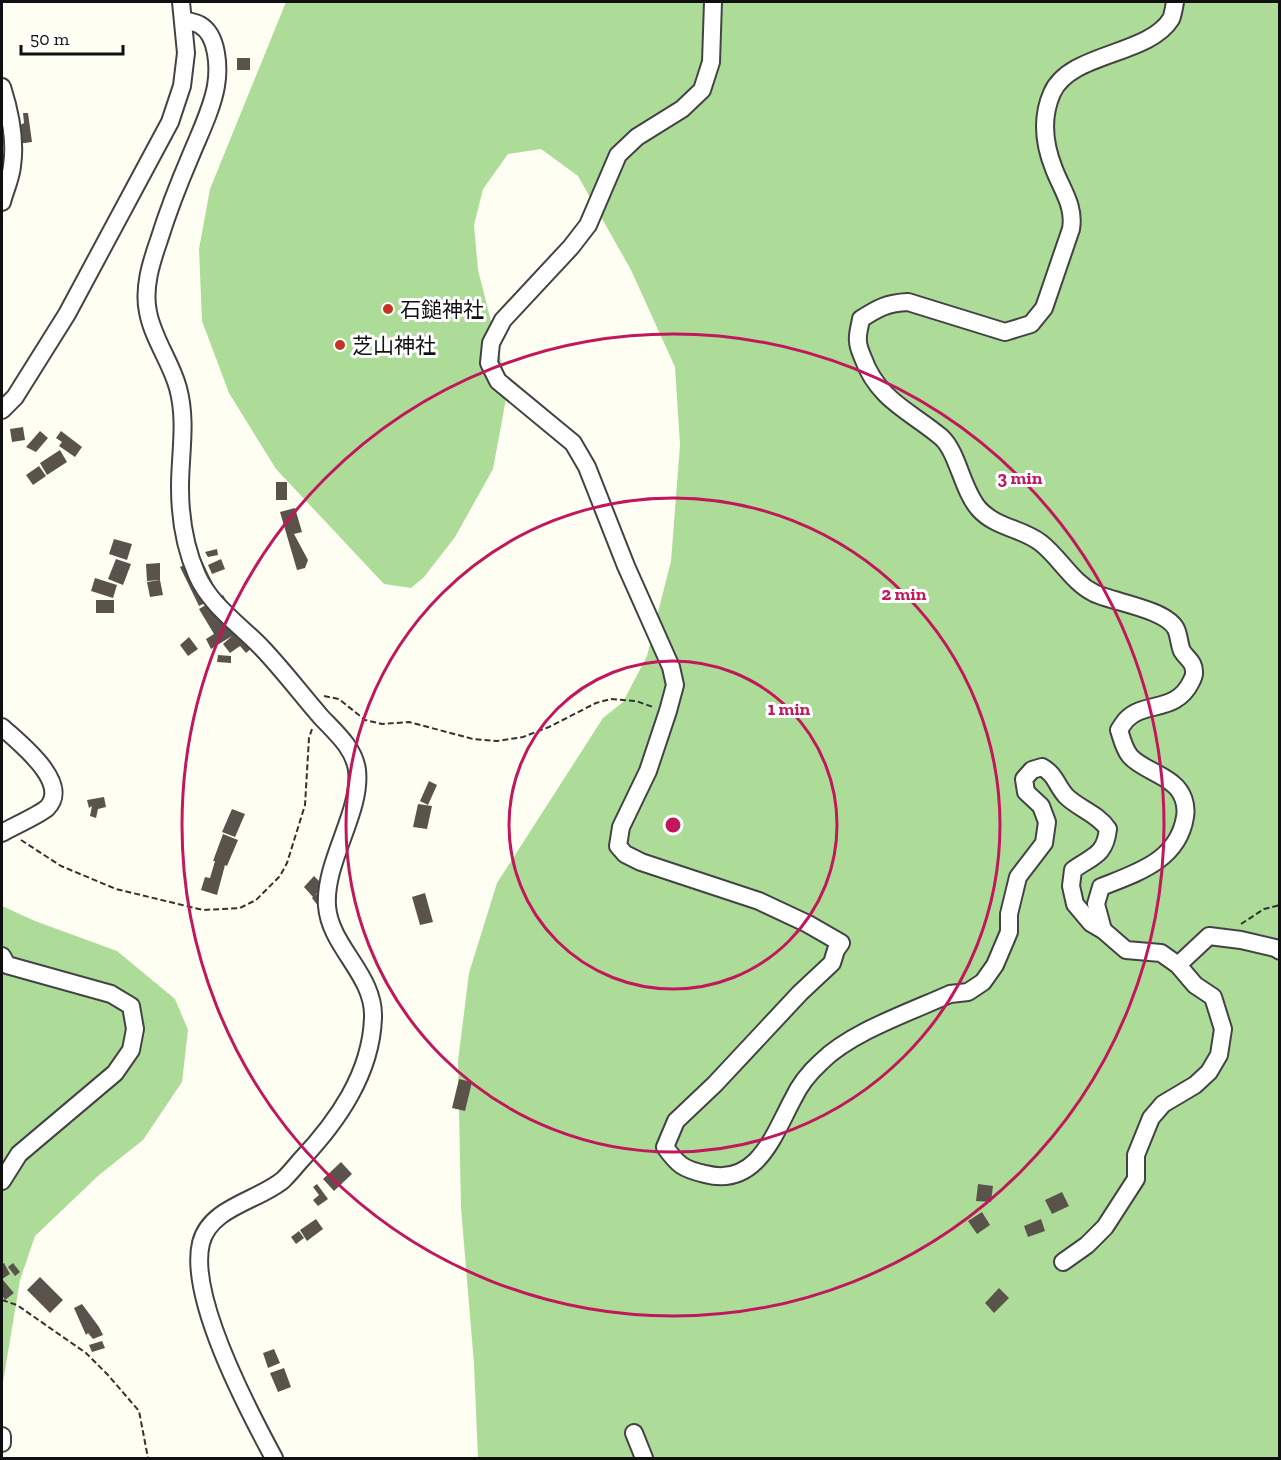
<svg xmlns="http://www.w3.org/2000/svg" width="1281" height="1460" viewBox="0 0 1281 1460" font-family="'Zilla Slab','Noto Sans JP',serif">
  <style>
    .forest { fill: #addc99 }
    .building { fill: #59534c }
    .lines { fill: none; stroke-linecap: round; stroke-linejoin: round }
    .minor-casing { stroke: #434343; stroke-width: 20 }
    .path { stroke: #323232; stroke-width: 2; stroke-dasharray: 6 3; stroke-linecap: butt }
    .minor { stroke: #fff; stroke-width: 16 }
    .ring { fill: none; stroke: #c2185b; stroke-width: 3 }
    .poi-dot { fill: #c43423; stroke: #fff; stroke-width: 2 }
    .labels { text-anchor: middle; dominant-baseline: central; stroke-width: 6; stroke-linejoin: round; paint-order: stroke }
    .poi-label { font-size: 21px; fill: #101010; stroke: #fff; text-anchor: start }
    .centre { fill: #c2185b; stroke: #fff; stroke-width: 3 }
    .ring-label { font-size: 18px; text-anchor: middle; font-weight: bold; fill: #c2185b; stroke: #fff; stroke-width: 6; stroke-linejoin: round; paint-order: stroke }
  </style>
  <rect width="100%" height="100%" fill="#fffef2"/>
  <g class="forest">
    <path d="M 286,2 L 1279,2 L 1279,1458 L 478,1458 L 474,1364 L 461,1208 L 458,1061 L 469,973 L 497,883 L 603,718 L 623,702 L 647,656 L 671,561 L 680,445 L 675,367 L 631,270 L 578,176 L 541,149 L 508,154 L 483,189 L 474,225 L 478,270 L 508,388 L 493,469 L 455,537 L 424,577 L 411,588 L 384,584 L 276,469 L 229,393 L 202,321 L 199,249 L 210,189 Z"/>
    <path d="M 2,906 L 35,921 L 117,951 L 175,999 L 188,1030 L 182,1082 L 143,1140 L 99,1175 L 35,1236 L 20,1280 L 2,1388 Z"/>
  </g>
  <g class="building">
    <rect x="237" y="58" width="13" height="12"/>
    <path d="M 23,113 L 28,113 L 32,142 L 17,144 L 15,128 L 24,123 Z"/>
    <path d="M 23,427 L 25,440 L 12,442 L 10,429 Z"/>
    <path d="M 40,431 L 48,438 L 36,452 L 26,447 Z"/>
    <path d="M 61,431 L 82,447 L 75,457 L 59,446 L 62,442 L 56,438 Z"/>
    <path d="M 60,450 L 67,462 L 47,475 L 40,463 Z"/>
    <path d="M 39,466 L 46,476 L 33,485 L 26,475 Z"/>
    <rect x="276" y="482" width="11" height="18"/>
    <path d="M 295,508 L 302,532 L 294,534 L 308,560 L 305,568 L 297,570 L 280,512 Z"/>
    <path d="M 114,539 L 132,544 L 127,560 L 109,554 Z"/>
    <path d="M 217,549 L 218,555 L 208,557 L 205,552 Z"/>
    <path d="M 200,557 L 219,596 L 199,606 L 180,567 Z"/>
    <path d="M 116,559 L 131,564 L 123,585 L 108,579 Z"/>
    <path d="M 221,559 L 225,569 L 212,574 L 208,565 Z"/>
    <path d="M 160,563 L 160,580 L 147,581 L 146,564 Z"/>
    <path d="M 95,578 L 117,585 L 113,598 L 91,591 Z"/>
    <path d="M 160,580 L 163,595 L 150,597 L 147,582 Z"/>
    <path d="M 223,595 L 253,647 L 246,653 L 240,646 L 230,653 L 223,644 L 232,636 L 211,649 L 206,639 L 214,634 L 199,609 Z"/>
    <rect x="96" y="600" width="18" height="13"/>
    <path d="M 189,637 L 198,649 L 188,656 L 180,645 Z"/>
    <path d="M 218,655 L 231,656 L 231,663 L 217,662 Z"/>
    <path d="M 429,781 L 437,785 L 428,805 L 420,801 Z"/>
    <path d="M 104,797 L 106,807 L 98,809 L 96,818 L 90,816 L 92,806 L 89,808 L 87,800 Z"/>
    <path d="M 418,804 L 432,806 L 427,829 L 413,827 Z"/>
    <path d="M 232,809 L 245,814 L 235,837 L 222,832 Z"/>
    <path d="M 223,834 L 238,840 L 227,866 L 225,865 L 217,895 L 201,890 L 205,877 L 210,878 L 215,861 L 213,861 Z"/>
    <path d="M 314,876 L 324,886 L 314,896 L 324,888 L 337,905 L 325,915 L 312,898 L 313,897 L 304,887 Z"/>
    <path d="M 425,893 L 433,922 L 420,925 L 412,897 Z"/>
    <path d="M 459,1079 L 472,1082 L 465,1111 L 452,1108 Z"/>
    <path d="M 341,1162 L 352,1174 L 334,1191 L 323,1179 Z"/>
    <path d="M 317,1184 L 328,1199 L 318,1206 L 313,1200 L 319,1195 L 313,1187 Z"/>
    <path d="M 978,1184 L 993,1186 L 991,1202 L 976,1201 Z"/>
    <path d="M 1062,1192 L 1069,1206 L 1052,1214 L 1045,1200 Z"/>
    <path d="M 982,1212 L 990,1225 L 977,1234 L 968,1221 Z"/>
    <path d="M 316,1219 L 323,1229 L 307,1241 L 300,1230 Z"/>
    <path d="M 1041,1219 L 1045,1231 L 1028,1237 L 1024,1226 Z"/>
    <path d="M 299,1231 L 304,1238 L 296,1244 L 291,1237 Z"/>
    <path d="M 4,1263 L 10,1274 L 2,1279 L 2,1264 Z"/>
    <path d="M 13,1263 L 20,1272 L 15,1276 L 8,1267 Z"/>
    <path d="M 40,1277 L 63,1300 L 50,1313 L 27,1290 Z"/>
    <path d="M 3,1280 L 14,1293 L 5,1300 L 2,1295 Z"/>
    <path d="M 999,1288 L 1009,1298 L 994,1313 L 985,1303 Z"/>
    <path d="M 82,1304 L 99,1327 L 103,1335 L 93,1339 L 88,1333 L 86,1335 L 74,1308 Z"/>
    <path d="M 102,1341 L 105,1348 L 92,1352 L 89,1345 Z"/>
    <path d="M 274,1349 L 280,1363 L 268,1368 L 263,1353 Z"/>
    <path d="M 284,1368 L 291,1387 L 278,1392 L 270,1373 Z"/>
  </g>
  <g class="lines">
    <g class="minor-casing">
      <g id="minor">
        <path d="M 713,2 L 711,62 L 702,90 L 682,109 L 637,137 L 618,155 L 588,225 L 571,247 L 503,320 L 491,343 L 489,363 L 498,381 L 573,443 L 587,467 L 626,566 L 671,667 L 675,685 L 668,711 L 648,771 L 621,827 L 618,846 L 625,854 L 641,862 L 759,901 L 808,924 L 841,943 L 836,950 L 832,963 L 800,993 L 715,1084 L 676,1121 L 665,1147 C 678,1165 683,1169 705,1174 C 757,1188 774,1134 793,1099 C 799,1086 810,1072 821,1062 C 851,1032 910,1012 950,994 L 968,992 L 983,982 L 995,965 L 1009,932 L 1009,914 L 1018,877 L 1044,843 L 1047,822 L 1041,806 L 1026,792 L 1024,779 L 1032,770 L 1042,767 C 1056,775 1056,785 1066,796 C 1079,809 1097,813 1108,829 C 1105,856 1092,856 1073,870 L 1071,886 L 1075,904 L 1091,923 L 1103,930 L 1126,950 L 1161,953 L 1178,965 L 1195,985 L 1213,997 L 1223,1029 L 1219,1055 L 1209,1072 L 1195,1085 L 1163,1104 L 1151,1118 L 1136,1155 L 1136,1179 L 1105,1227 L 1087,1245 L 1063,1262"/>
        <path d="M 184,20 C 190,22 195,22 200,25 C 218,35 219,68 216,86 C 212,109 200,133 191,155 C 179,183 168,211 159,240 C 151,263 143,288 148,312 C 153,339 171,362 178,388 C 187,421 180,454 180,487 C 180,516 185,548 197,575 C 210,605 240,625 262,648 C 283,670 301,694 321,717 C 336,733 354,748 357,770 C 362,812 324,861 327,906 C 330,947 375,975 373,1018 C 371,1074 337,1122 300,1161 C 295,1167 289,1174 283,1180 C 258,1201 210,1207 201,1243 C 188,1297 248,1410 274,1458"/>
        <path d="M 2,87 C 10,112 16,140 12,166 C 11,178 5,190 2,202"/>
        <path d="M 2,410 L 15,397 L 67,314 L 170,122 L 182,86 L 186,53 L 181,2"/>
        <path d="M 2,727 C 18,742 72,783 47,808 C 39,815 12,827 2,833"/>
        <path d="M 1103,930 L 1096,904 L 1101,887 C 1136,873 1178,861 1185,817 C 1187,805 1183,792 1173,784 C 1162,774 1139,767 1130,756 C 1124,749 1122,739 1119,730 C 1121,727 1124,722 1127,719 C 1145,701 1176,713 1191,682 C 1192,680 1194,676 1194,674 C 1195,662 1187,659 1182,651 C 1179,644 1179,635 1176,629 C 1166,609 1112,602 1094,593 C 1072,582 1060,558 1041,543 C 1022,528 996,528 979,509 C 962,490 958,452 941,437 C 910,411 878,400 863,358 C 861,353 858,347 858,341 C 857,334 860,326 861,319 C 878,308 887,303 908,302 L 1005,332 L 1031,324 L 1044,308 L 1071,229 C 1075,206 1062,190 1054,169 C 1044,144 1041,118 1052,93 C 1070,52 1148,56 1171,19 C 1173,15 1174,7 1175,2"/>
        <path d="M 2,956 L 7,965 L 111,994 L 131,1006 L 135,1029 L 131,1050 L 115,1073 L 19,1154 L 2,1181"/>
        <path d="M 1178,965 L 1209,936 L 1241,940 L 1275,948 L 1280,951"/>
        <path d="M 634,1433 L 644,1458"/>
        <path d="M 2,1436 L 2,1443"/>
      </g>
    </g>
    <g class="path">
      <path d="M 324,696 L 339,699 L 365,720 L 382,724 L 409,722 L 473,739 L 497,741 L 523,737 L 549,727 L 596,703 L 611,699 L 636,701 L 653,707"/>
      <path d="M 21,840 L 61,866 L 116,889 L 203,910 L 240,908 L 256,900 L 280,876 L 287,863 L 305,805 L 309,738 L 312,729"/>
      <path d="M 1241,924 L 1264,909 L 1280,905"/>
      <path d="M 2,1300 L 17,1305 L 86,1353 L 108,1375 L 139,1411 L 148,1458"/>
    </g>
    <use href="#minor" class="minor"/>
  </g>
  <g class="ring">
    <circle cx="673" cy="825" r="164"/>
    <circle cx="673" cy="825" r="327"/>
    <circle cx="673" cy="825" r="491"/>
  </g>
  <g class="poi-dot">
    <circle cx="388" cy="309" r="6"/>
    <circle cx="340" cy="345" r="6"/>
  </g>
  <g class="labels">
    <g class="poi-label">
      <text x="400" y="309">石鎚神社</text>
      <text x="352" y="345">芝山神社</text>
    </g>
  </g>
  <circle cx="673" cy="825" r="9" class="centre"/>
  <g class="ring-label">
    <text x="1020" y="484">3 min</text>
    <text x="904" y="600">2 min</text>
    <text x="789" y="715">1 min</text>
  </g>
  <rect width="1281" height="1460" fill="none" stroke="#101010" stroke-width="6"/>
  <path d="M21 45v9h102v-9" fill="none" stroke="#101010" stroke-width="3"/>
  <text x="30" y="45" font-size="18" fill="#101010" stroke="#ffffff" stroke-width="4.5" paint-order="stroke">50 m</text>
</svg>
